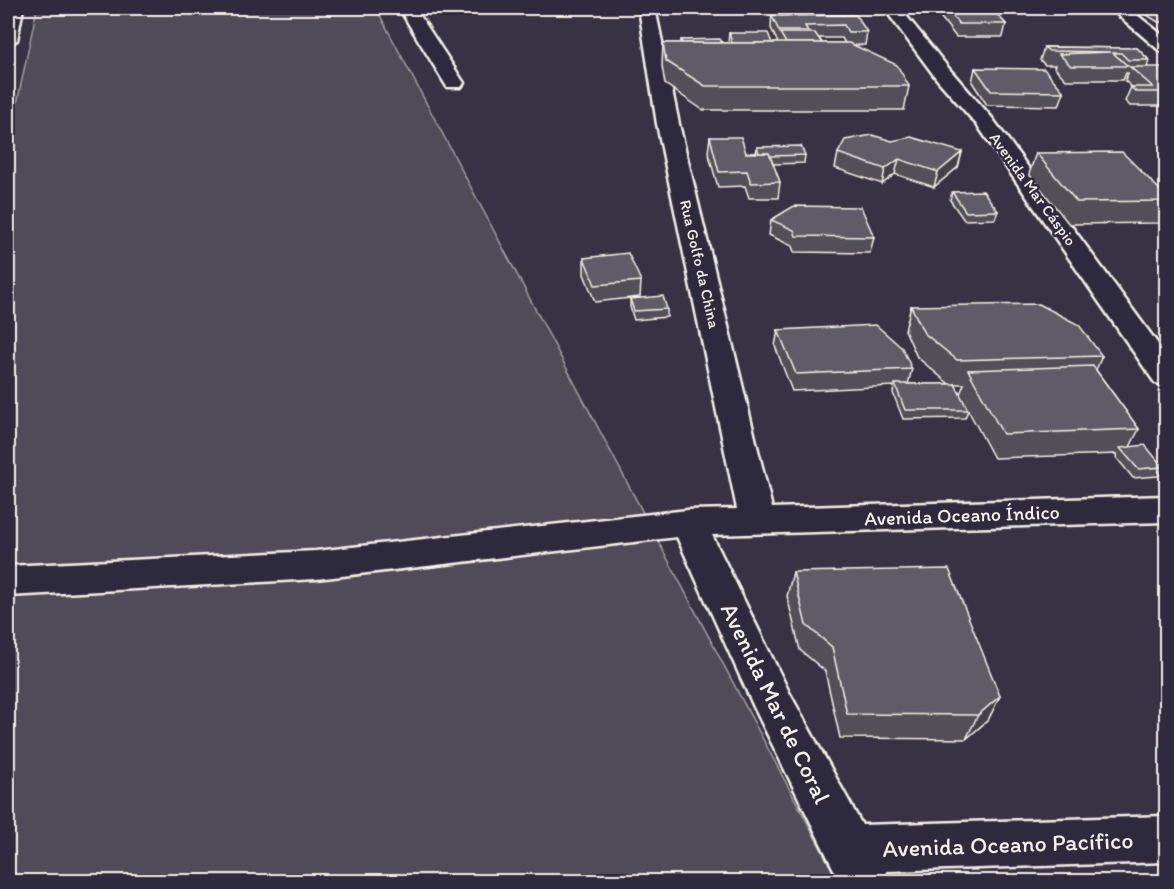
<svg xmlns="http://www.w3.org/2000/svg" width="1174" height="889" viewBox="0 0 1174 889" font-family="Itim,sans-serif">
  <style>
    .green { fill: #504b59; stroke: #a29ea0; stroke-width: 1.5 }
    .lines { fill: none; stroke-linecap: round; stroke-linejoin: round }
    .minor-casing { stroke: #f4f1e8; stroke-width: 5 }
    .minor { fill: #2f2a3d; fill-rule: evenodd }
    .wall { fill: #524f59; stroke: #f4f1e8; stroke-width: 1.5; fill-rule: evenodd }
    .shaded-wall { fill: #424048; stroke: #f4f1e8; stroke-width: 1.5 }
    .building { fill: #5f5c67; stroke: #f4f1e8; stroke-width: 1.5 }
    .labels { text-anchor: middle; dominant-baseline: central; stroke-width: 5; stroke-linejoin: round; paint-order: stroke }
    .far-street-label { font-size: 16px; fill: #f4f1e8; stroke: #2f2a3d }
    .street-label { font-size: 20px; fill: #f4f1e8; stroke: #2f2a3d }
    .near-street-label { font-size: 24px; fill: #f4f1e8; stroke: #2f2a3d }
  </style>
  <rect width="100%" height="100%" fill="#373244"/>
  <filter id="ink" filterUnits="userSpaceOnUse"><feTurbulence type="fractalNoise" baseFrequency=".0167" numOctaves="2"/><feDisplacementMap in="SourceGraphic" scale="12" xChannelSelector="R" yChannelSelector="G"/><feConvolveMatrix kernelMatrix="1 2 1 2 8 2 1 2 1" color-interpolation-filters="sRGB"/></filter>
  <g filter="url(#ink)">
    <path class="green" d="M 37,8 L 376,8 L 838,881 L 8,882 L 8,146 Z"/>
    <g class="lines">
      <g class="minor-casing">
        <g id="minor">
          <path d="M 8,8 L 23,8 L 17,40 L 8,45 Z"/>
          <path d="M 399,8 L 415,8 L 464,83 L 461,87 L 447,87 Z"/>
          <path d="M 639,8 L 655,8 L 679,124 L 772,508 L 1166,496 L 1166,522 L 712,535 L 790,694 L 862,825 L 1166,816 L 1166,862 L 886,871 L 890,882 L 840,882 L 754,707 L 677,537 L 316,579 L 8,596 L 8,566 L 316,551 L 688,510 L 737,509 L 657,124 Z"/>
          <path d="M 884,8 L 900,8 L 950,70 L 992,118 L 1166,355 L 1166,385 L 1155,383 L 978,126 L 936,78 Z"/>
          <path d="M 1110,8 L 1128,8 L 1166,38 L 1166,52 L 1160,51 Z"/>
        </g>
      </g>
      <use href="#minor" class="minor"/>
    </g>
    <g class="wall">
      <path d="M 734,8 L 759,8 L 758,11 L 736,12 Z"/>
      <path d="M 772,8 L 848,8 L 851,12 L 851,15 L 867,32 L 865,45 L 852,45 L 909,86 L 904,110 L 703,110 L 665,84 L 662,66 L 663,43 L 681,43 L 681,40 L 728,43 L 729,33 L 772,43 L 778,43 L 771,28 ZM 819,38 L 842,38 L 845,43 L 822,43 Z"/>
      <path d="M 941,8 L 991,8 L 1006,24 L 1003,37 L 956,37 L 939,15 Z"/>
      <path d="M 1143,8 L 1167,8 L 1167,22 L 1158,22 L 1142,12 Z"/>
      <path d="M 1044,47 L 1137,48 L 1149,60 L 1147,67 L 1167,71 L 1167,106 L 1130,106 L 1125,101 L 1131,87 L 1132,87 L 1125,81 L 1128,73 L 1126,73 L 1123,80 L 1066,80 L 1054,67 L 1055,65 L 1045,65 L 1040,60 Z"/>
      <path d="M 975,68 L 1064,92 L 1059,106 L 987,105 L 972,82 Z"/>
      <path d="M 710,137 L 746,153 L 756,153 L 757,147 L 805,155 L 804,163 L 773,164 L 780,182 L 778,198 L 749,198 L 745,186 L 718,187 L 708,152 Z"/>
      <path d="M 892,141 L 962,152 L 958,167 L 934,187 L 895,174 L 882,184 L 835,168 L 838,153 Z"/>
      <path d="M 1036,153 L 1167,197 L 1167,211 L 1161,223 L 1069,224 L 1029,174 Z"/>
      <path d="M 952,192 L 998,211 L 995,219 L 964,220 L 950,200 Z"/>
      <path d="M 771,220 L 874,237 L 870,253 L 794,252 L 792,246 L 769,235 Z"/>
      <path d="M 584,258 L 641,281 L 640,297 L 595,302 L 584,274 Z"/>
      <path d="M 630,299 L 667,309 L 667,317 L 634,320 L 630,307 Z"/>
      <path d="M 911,306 L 1102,356 L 1096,370 L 1139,429 L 1130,447 L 1163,467 L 1158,476 L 1133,478 L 1116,457 L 1117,454 L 994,458 L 968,410 L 965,418 L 903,419 L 893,393 L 894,386 L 792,391 L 775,346 L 778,330 L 912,369 L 908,384 L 949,384 L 917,357 L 905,330 ZM 955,384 L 964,384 L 960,394 Z"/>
      <path d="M 793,572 L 1000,696 L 988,720 L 966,739 L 840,738 L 825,671 L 800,650 L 787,596 Z"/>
    </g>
    <g class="shaded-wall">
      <path d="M 962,152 L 958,167 L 934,187 L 938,172 Z"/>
      <path d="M 899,159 L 895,174 L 882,184 L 885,169 Z"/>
      <path d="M 1000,696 L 988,720 L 966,739 L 978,715 Z"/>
    </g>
    <g class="building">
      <path d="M 775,8 L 848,8 L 851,12 L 778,13 Z"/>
      <path d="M 946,8 L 991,8 L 1006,24 L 959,24 Z"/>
      <path d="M 1159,8 L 1167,8 L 1167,10 L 1162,10 Z"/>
      <path d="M 856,15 L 867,32 L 848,32 L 844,25 L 805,26 L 808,31 L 779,31 L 772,16 Z"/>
      <path d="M 729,33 L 768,33 L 772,43 L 732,43 Z"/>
      <path d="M 780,33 L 815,33 L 822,43 L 786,43 Z"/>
      <path d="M 720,39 L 722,43 L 682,43 L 681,40 Z"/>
      <path d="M 663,43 L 849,43 L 897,65 L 909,86 L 705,86 L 666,61 Z"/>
      <path d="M 1044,47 L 1137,48 L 1149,60 L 1128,60 L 1121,53 L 1113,53 L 1128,66 L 1071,66 L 1059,54 L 1110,52 L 1049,51 Z"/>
      <path d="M 1130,67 L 1162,67 L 1167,71 L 1167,92 L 1136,92 L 1131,87 L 1153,87 Z"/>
      <path d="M 975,68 L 1044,69 L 1064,92 L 991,91 Z"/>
      <path d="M 872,135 L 892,141 L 911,137 L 962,152 L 938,172 L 899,159 L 885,169 L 838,153 L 845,140 Z"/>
      <path d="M 710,137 L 741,137 L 746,153 L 769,153 L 780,182 L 751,183 L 747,171 L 719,172 Z"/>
      <path d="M 801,146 L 805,155 L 770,156 L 769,153 L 759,153 L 757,147 Z"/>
      <path d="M 1122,152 L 1167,197 L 1167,201 L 1077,202 L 1036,153 Z"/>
      <path d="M 983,191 L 998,211 L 966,212 L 952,192 Z"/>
      <path d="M 794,206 L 861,207 L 874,237 L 796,236 L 794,230 L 771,220 Z"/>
      <path d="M 628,253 L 641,281 L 595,285 L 584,258 Z"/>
      <path d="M 663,296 L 667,309 L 634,311 L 630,299 Z"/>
      <path d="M 1039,304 L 1079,325 L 1102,356 L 957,360 L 924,333 L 911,306 Z"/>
      <path d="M 876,325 L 902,348 L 912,369 L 796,374 L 778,330 Z"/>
      <path d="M 1093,366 L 1139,429 L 1003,434 L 968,370 Z"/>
      <path d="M 895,384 L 955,384 L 968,410 L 905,410 Z"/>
      <path d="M 1145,445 L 1163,467 L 1138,469 L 1120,448 Z"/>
      <path d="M 949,569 L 1000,696 L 978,715 L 847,714 L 832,647 L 806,625 L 793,572 Z"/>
    </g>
  </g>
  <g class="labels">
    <g class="far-street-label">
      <text transform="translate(1033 189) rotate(54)">Avenida Mar Cáspio</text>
      <text transform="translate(700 264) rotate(77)">Rua Golfo da China</text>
    </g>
    <g class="street-label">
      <text transform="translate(962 515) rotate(-2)">Avenida Oceano Índico</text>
    </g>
    <g class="near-street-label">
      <text transform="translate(776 703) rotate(64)">Avenida Mar de Coral</text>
      <text transform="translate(1008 844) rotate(-2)">Avenida Oceano Pacífico</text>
    </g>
  </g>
  <rect width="1174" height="889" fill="none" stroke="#2f2a3d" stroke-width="30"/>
  <rect x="15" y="15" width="1144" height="859" fill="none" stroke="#f4f1e8" stroke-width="2" filter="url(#ink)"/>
</svg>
